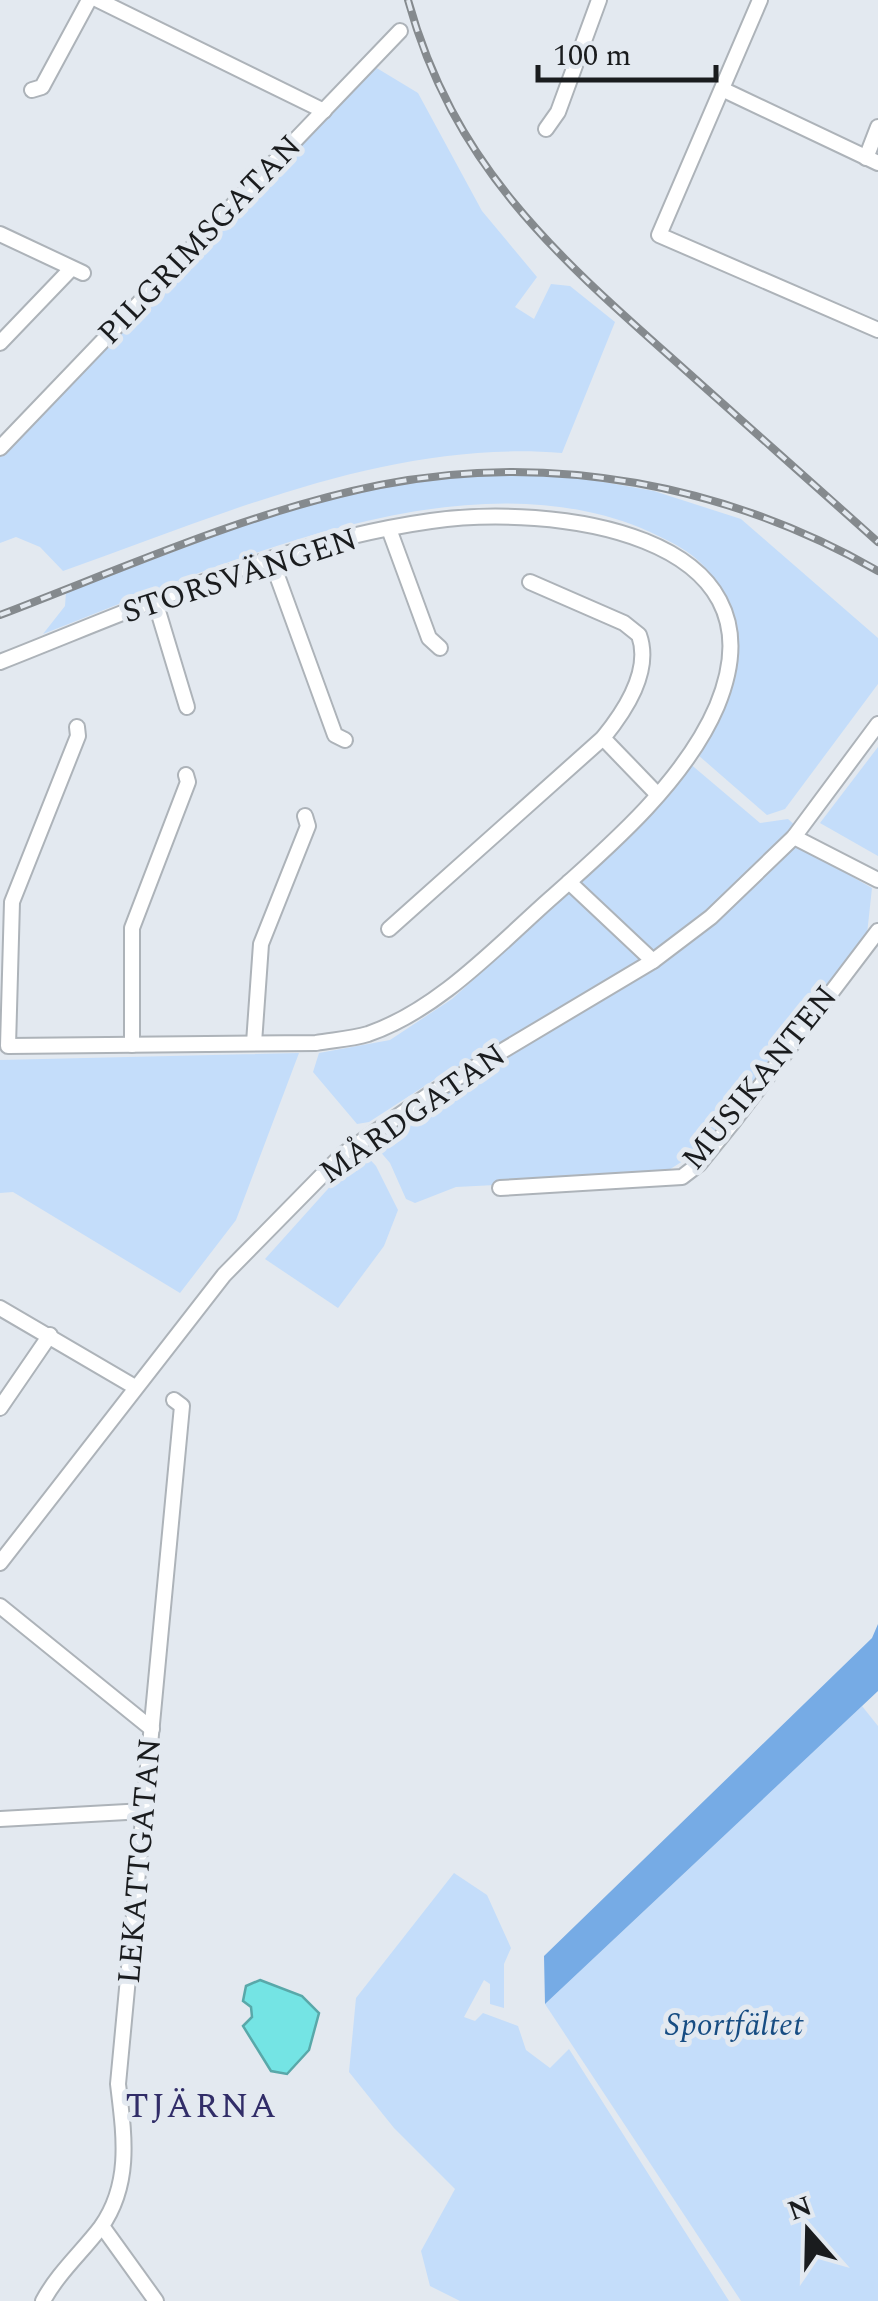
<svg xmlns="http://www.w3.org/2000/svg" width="878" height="2301" viewBox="0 0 878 2301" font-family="Spectral,serif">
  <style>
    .green { fill: #c4ddfa }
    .forest { fill: #76abe5 }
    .water { fill: #74e4e4; stroke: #59a8a9; stroke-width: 2.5 }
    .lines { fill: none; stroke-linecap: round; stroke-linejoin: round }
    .minor-casing { stroke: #adb3b9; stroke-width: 18 }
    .minor { stroke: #fff; stroke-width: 14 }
    .rail-casing { stroke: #858a8e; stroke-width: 8 }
    .rail { stroke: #e3e9f0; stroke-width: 4; stroke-dasharray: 11; stroke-linecap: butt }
    .labels { text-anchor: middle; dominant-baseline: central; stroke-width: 10; stroke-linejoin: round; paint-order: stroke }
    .street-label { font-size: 32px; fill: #1a1c1e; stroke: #e3e9f0 }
    .park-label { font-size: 32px; font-style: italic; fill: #174d83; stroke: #e3e9f0 }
    .neighbourhood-label { font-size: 35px; letter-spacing: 2.5px; fill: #312d68; stroke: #e3e9f0 }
  </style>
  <rect width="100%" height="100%" fill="#e3e9f0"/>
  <g class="green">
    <path d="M 375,67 L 418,93 L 482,211 L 537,277 L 515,307 L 534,319 L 551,284 L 570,286 L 615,322 L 562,453 C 389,439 222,515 63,571 L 40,547 L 16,537 L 0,543 L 0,455 Z"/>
    <path d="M 543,471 L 654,491 L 741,519 L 878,638 L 878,684 L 785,809 L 767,815 L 698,755 C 735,694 753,645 714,579 C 698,553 668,540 641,528 C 457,453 215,568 43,634 L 65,606 L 66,592 L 303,503 L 420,477 Z"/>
    <path d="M 878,747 L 878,856 L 820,823 Z"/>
    <path d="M 688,762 L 760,823 L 788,819 L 797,827 L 710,913 L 655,953 L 645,949 L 581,888 L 581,878 Z"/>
    <path d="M 795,844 L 872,888 L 867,934 L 703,1148 L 658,1177 L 456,1187 L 415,1203 L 406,1199 L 390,1163 L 372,1142 L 444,1092 L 652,966 Z"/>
    <path d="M 568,894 L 578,896 L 640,955 L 638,965 L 437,1078 L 369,1122 L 357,1124 L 313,1072 L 319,1053 L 390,1040 L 452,999 Z"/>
    <path d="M 299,1053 L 236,1220 L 180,1293 L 13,1192 L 0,1193 L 0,1060 Z"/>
    <path d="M 362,1151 L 376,1166 L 398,1210 L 384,1246 L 338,1308 L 265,1259 Z"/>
    <path d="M 862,1706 L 878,1726 L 878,2301 L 741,2301 L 545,2004 Z"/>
    <path d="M 454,1873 L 487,1895 L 511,1948 L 504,1964 L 504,2008 L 490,2004 L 490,1984 L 484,1980 L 464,2017 L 475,2021 L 483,2013 L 518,2026 L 526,2050 L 550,2068 L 569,2049 L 729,2301 L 460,2301 L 430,2286 L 421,2251 L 455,2189 L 394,2128 L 349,2072 L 356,1998 Z"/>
  </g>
  <path class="forest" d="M 878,1624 L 878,1691 L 545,2004 L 544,1956 L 872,1638 Z"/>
  <path class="water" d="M 260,1980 L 302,1996 L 319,2013 L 309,2050 L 287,2074 L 271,2071 L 243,2026 L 252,2017 L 251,2007 L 243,2001 L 246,1986 Z"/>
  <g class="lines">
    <g class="minor-casing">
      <g id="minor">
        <path d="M 98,0 L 324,111"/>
        <path d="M 760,0 L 659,235 L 878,330"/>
        <path d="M 32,90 L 42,87 L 89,0"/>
        <path d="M 724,90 L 878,163"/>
        <path d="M 546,129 L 558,112 L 599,0"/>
        <path d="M 866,158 L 878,127"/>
        <path d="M 0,234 L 83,273"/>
        <path d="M 0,343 L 71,269"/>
        <path d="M 0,448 L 400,31"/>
        <path d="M 389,529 L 429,638 L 440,648"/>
        <path d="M 271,559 L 335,735 L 345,740"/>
        <path d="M 155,601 L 187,707"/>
        <path d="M 0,662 C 140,607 281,542 431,521 C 547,504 790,530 717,706 C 685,781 610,846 550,899 C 496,947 438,1010 368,1034 C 352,1039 333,1040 316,1043 L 8,1046 L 12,902 L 78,736 L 77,727"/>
        <path d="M 603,738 L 657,794"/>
        <path d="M 794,837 L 878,880"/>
        <path d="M 569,882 L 653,961"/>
        <path d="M 389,929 L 603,738 C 625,711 652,671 639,635 L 624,623 L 530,582"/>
        <path d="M 254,1043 L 261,944 L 308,826 L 305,816"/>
        <path d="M 132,1045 L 132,928 L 188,782 L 186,775"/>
        <path d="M 500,1188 L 682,1177 L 699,1164 L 733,1122 L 878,931"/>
        <path d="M 0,1308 L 135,1387"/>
        <path d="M 0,1408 L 50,1335"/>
        <path d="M 0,1563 L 224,1275 L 342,1155 L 430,1094 L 653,961 L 711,917 L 794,837 L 878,724"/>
        <path d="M 0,1606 L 152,1729"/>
        <path d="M 0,1819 L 145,1811"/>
        <path d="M 102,2226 L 156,2301"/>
        <path d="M 43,2301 C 58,2273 82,2252 101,2227 C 132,2183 124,2134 118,2084 L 182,1406 L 174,1400"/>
      </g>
    </g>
    <use href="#minor" class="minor"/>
    <g class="rail-casing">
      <g id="rail">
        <path d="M 408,0 C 453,163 552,252 674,360 C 742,421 810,481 878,542"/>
        <path d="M 0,615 C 124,568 250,511 380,485 C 550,451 728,485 878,571"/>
      </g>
    </g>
    <use href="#rail" class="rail"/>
  </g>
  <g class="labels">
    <g class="street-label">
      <text transform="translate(200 240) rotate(-46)">PILGRIMSGATAN</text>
      <text transform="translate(240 576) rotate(-18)">STORSVÄNGEN</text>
      <text transform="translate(760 1078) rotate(-51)">MUSIKANTEN</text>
      <text transform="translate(413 1114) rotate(-35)">MÅRDGATAN</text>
      <text transform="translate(140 1861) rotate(-85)">LEKATTGATAN</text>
    </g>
    <g class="park-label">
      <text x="734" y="2025">Sportfältet</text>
    </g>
    <g class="neighbourhood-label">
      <text x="202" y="2106">TJÄRNA</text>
    </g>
  </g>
  <g transform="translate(808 2231) rotate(340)" stroke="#e3e9f0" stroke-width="8" paint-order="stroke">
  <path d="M0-8L18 38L0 25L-18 38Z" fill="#1a1c1e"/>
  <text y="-15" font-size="28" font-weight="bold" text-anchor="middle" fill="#1a1c1e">N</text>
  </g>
  <path d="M538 65v15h178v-15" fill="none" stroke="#1a1c1e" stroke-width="5"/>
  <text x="553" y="65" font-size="30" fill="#1a1c1e" stroke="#e3e9f0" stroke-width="8" paint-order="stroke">100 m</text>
</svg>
